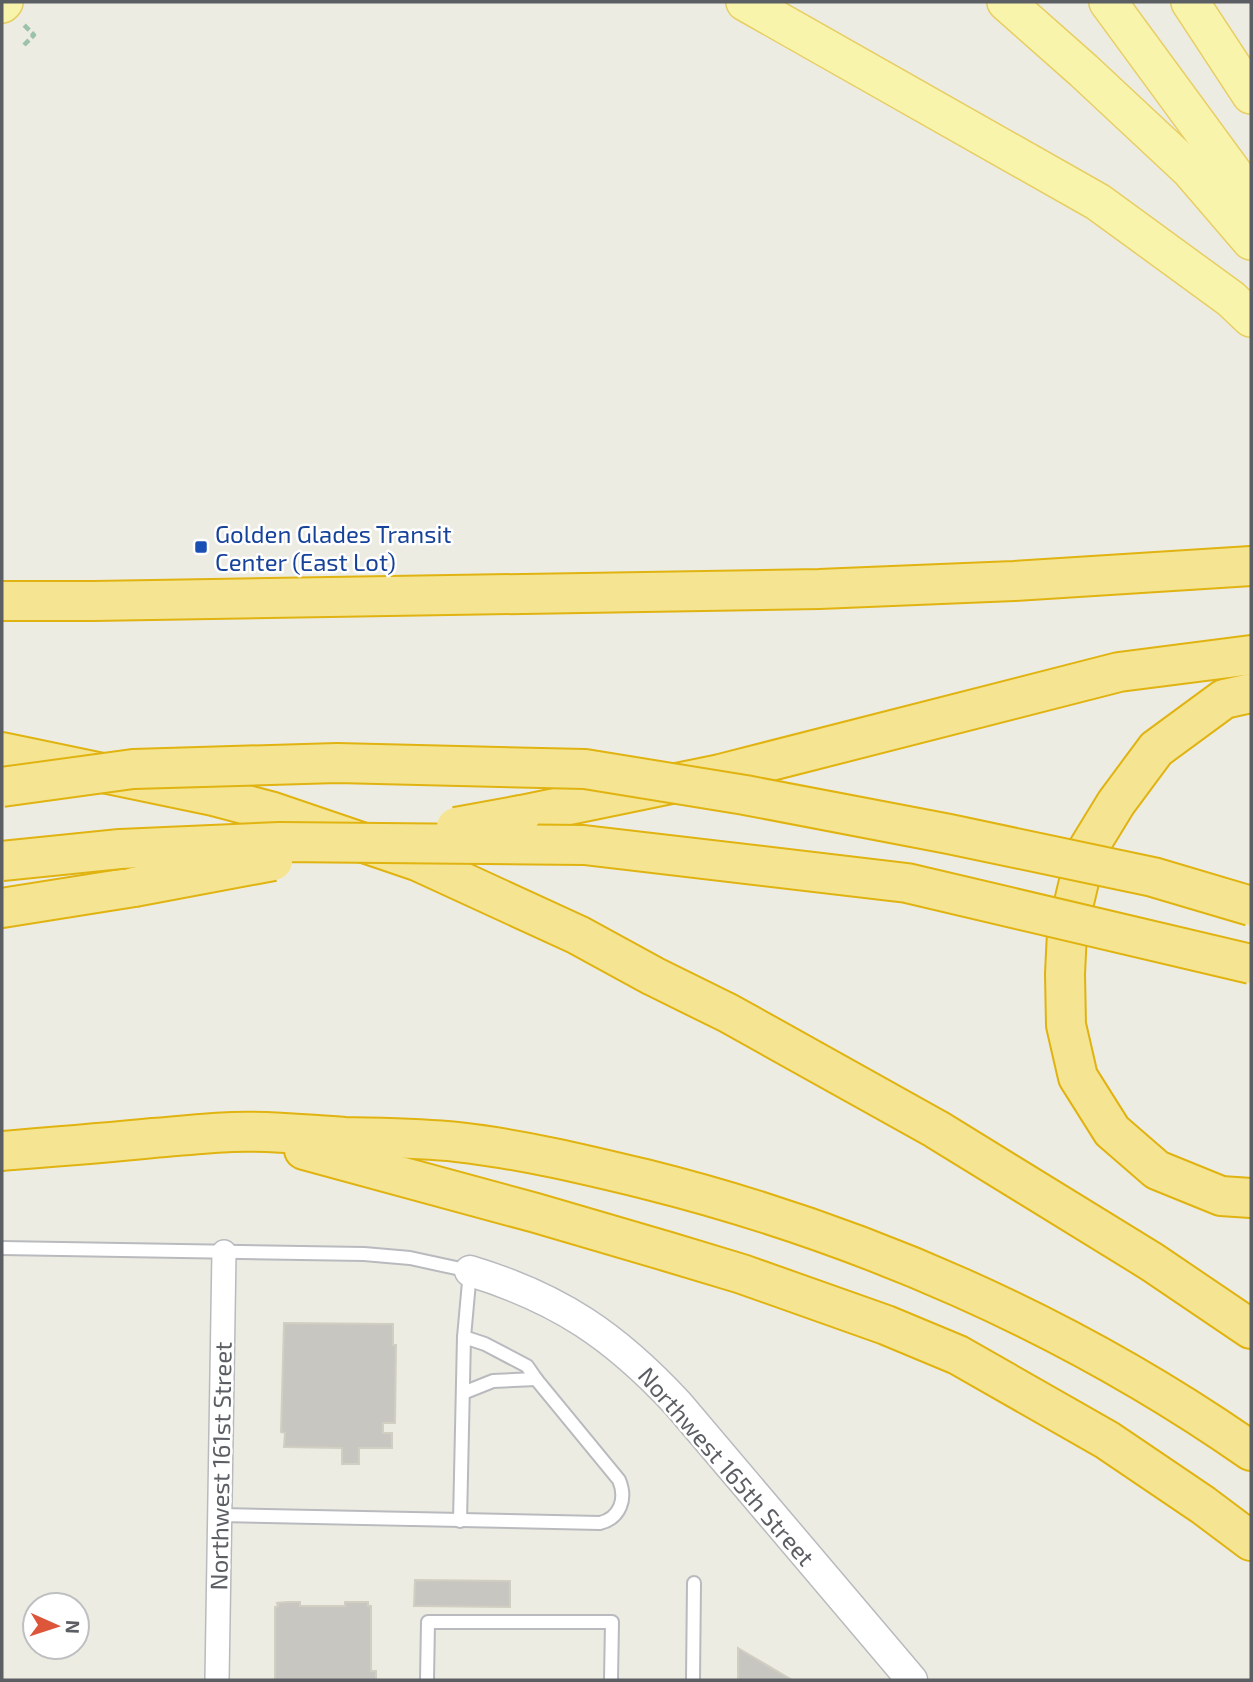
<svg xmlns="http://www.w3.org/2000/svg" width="1253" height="1682" viewBox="0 0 1253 1682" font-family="'Exo 2',sans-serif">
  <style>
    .building { fill: #c8c6c0; stroke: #d1cec2; stroke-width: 2 }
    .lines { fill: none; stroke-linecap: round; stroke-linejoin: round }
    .service-casing { stroke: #b8babe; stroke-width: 16 }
    .minor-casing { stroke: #b8babe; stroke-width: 26 }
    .tertiary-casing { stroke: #b8babe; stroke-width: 33 }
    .primary-casing { stroke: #e7ce62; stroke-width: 40 }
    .motorway-casing { stroke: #e0b310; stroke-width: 42 }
    .path { stroke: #9bc3aa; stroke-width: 4.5; stroke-dasharray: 7 3.5; stroke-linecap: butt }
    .service { stroke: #fff; stroke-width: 12 }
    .minor { stroke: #fff; stroke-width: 23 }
    .tertiary { stroke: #fff; stroke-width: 30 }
    .primary { stroke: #f9f4ac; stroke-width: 37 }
    .motorway { stroke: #f5e592; stroke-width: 38 }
    .motorway-bridge-casing { stroke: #e0b310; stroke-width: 42; stroke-linecap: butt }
    .motorway-bridge { stroke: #f5e592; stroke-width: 38 }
    .transit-dot { fill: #1a4fb4; stroke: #fff; stroke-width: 2.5 }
    .labels { text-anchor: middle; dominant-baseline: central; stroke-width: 5; stroke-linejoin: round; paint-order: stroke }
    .transit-label { font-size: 24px; fill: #164399; stroke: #fff; text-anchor: start }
    .street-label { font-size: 24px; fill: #5b5e63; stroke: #fff }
  </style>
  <rect width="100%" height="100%" fill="#edece3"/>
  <g class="building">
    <path d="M 284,1323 L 393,1324 L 393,1345 L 396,1345 L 395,1423 L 383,1423 L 383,1433 L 392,1433 L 392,1448 L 359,1448 L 359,1464 L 342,1464 L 342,1448 L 284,1447 L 285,1433 L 281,1432 Z"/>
    <path d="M 415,1580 L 510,1581 L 510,1607 L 414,1606 Z"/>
    <path d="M 288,1602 L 300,1602 L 300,1606 L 345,1606 L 345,1602 L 368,1602 L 368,1606 L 371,1606 L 371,1671 L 376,1671 L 376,1680 L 275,1680 L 275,1607 L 278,1606 L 277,1603 Z"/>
    <path d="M 738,1648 L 792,1680 L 738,1680 Z"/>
  </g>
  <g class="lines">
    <g class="service-casing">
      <g id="service">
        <path d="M 2,1248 L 364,1254 L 410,1258 L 470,1271 L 464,1337 L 460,1521"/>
        <path d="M 463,1393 L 493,1381 L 536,1379"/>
        <path d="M 220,1515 L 600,1523 C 620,1518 627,1499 619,1480 L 536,1379 L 527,1366 L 485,1344 L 464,1337"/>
        <path d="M 427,1680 L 428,1622 L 612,1622 L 611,1680"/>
        <path d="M 693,1680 L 694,1583"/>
      </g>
    </g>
    <g class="minor-casing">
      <path id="minor" d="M 217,1680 L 224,1252"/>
    </g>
    <g class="tertiary-casing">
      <path id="tertiary" d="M 470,1271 C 559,1298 615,1336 678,1404 L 912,1680"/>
    </g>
    <g class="primary-casing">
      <g id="primary">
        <path d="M 745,2 L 1098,202 L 1231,299 L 1251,318"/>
        <path d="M 1006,2 L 1084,71 L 1190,170 L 1251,241"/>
        <path d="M 1108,2 L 1251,197"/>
        <path d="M 1190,2 L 1251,95"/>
        <path d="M 2,4 L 4,2"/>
      </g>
    </g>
    <g class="motorway-casing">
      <g id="motorway">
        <path d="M 2,601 L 93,601 L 819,589 L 1014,581 L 1251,566"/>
        <path d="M 1251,693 L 1224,699 L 1156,749 L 1116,803 L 1086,852 L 1067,932 L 1065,974 L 1066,1025 L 1078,1077 L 1112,1131 L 1157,1170 L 1221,1196 L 1251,1198"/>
        <path d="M 2,752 L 213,796 L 270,811 L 417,861 L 578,935 L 653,976 L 728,1013 L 936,1129 L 1152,1262 L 1251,1329"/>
        <path d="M 521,815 L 720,774 L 1119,672 L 1251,655"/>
        <path d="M 2,908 L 134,887"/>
        <path d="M 304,1150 L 536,1213 L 669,1252 L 742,1274 L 886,1325 L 958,1355 L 1107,1440 L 1203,1505 L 1251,1541"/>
        <path d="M 2,1151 C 52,1147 103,1143 153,1138 C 180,1136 206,1133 232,1132 C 268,1130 309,1135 345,1137 C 382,1138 420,1138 457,1142 C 520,1149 583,1164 645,1179 C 861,1233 1069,1324 1251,1451"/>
      </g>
    </g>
    <path class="path" d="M 24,45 L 34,35 L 24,25"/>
    <use href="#service" class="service"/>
    <use href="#minor" class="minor"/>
    <use href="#tertiary" class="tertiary"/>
    <use href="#primary" class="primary"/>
    <use href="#motorway" class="motorway"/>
    <g class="motorway-bridge-casing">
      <g id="motorway-bridge">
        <path d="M 2,787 L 133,769 L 337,763 L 585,769 L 745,795 L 949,834 L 1153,877 L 1251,906"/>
        <path d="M 456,827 L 521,815"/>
        <path d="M 2,861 L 120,849 L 280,842 L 584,845 L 907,883 L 1251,964"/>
        <path d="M 134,887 L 273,861"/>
      </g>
    </g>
    <use href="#motorway-bridge" class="motorway-bridge"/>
  </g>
  <rect class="transit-dot" x="194" y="540" width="14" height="14" rx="3.5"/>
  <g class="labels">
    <g class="transit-label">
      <text x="215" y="533">Golden Glades Transit<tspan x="215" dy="28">Center (East Lot)</tspan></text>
    </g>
    <g class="street-label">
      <text transform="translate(220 1466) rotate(-89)">Northwest 161st Street</text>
      <text transform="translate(727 1466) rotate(49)">Northwest 165th Street</text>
    </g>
  </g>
  <rect width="1253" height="1682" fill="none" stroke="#5b5e63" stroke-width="7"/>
  <g transform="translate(56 1626) rotate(93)"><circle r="33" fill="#ffffff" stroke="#bdbfc1" stroke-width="2"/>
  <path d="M0-5L12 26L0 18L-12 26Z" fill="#dd5639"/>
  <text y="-10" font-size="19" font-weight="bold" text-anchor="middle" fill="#5b5e63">N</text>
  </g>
</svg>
